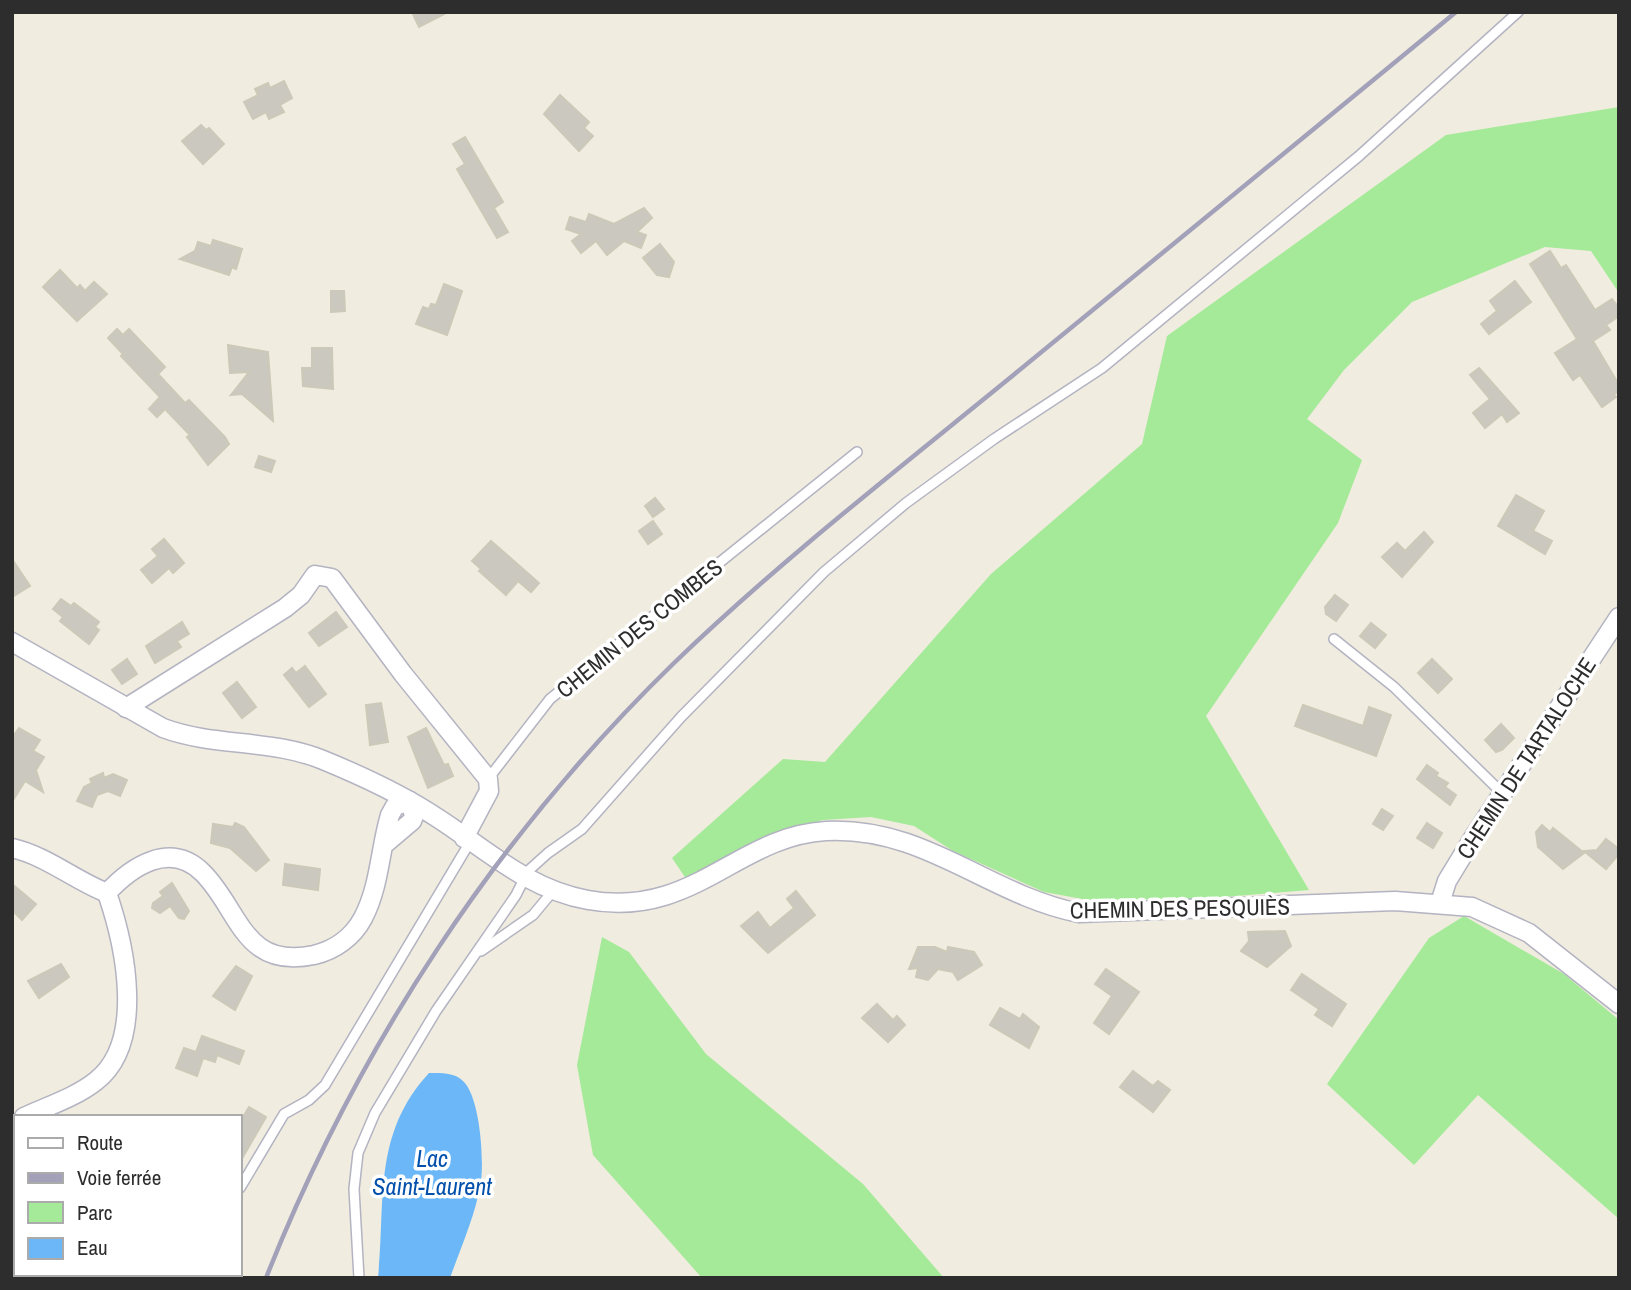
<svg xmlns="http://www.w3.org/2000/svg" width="1631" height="1290" viewBox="0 0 1631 1290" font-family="'Archivo Narrow',sans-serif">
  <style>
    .green { fill: #a4ea98 }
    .water { fill: #6cb7f8 }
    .building { fill: #cbc9bf; stroke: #ccc9b8; stroke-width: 2 }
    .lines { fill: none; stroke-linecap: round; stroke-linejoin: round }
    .lane-casing { stroke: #b3b3c2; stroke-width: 12 }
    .street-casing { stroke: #b3b3c2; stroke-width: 21 }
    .lane { stroke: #fff; stroke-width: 9 }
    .street { stroke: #fff; stroke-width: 18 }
    .rail { stroke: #a2a1b9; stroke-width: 4.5 }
    .labels { text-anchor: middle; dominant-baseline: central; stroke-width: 7; stroke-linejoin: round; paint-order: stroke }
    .street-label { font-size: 23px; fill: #2d2d2d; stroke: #fff }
    .water-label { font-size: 24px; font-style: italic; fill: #0350ac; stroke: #fff }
  </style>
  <rect width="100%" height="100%" fill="#f0ecdf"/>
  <g class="green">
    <path d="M 1619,107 L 1619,293 L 1591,251 L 1545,247 L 1412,302 L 1344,370 L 1307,419 L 1362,460 L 1338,523 L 1206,716 L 1309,890 L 1201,899 L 1088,900 L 1044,892 L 953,851 L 914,826 L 871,817 L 823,820 L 763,838 L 687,880 L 672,858 L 783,759 L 825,762 L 991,574 L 1142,444 L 1167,336 L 1446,135 Z"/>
    <path d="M 1464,916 L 1564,974 L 1619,1020 L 1619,1219 L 1478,1095 L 1414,1165 L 1327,1084 L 1429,938 Z"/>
    <path d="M 602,937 L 629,952 L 706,1054 L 863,1184 L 944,1278 L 702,1278 L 593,1155 L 577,1065 Z"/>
  </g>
  <path class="water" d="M 429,1073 C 441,1073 455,1072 464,1082 C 480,1099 484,1158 481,1181 C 476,1214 461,1247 450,1278 L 378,1278 C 386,1201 372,1135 429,1073 Z"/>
  <g class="building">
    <path d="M 412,12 L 448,12 L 419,27 Z"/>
    <path d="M 284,81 L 292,98 L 280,105 L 284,112 L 269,119 L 266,112 L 253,119 L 244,102 L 258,95 L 255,89 L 268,83 L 270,88 Z"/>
    <path d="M 560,95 L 589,122 L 584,128 L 593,136 L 579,151 L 544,114 Z"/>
    <path d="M 201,125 L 206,130 L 209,128 L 224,144 L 203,164 L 182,141 Z"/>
    <path d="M 465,137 L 503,202 L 494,208 L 508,232 L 497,238 L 457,169 L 465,164 L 453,144 Z"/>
    <path d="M 644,208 L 652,218 L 637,232 L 646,235 L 641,248 L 624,241 L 607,255 L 596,241 L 581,253 L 572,241 L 581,234 L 566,229 L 570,217 L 586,222 L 589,214 L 614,224 Z"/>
    <path d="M 213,240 L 242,249 L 236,269 L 232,267 L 229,275 L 180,259 L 195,251 L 198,242 L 211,246 Z"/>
    <path d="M 660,244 L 674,262 L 669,277 L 657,275 L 643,258 Z"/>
    <path d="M 1550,251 L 1561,268 L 1566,265 L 1595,310 L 1612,299 L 1619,308 L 1619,316 L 1606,325 L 1610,330 L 1593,341 L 1619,385 L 1619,391 L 1614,394 L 1616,397 L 1602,407 L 1580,375 L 1573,380 L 1555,353 L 1577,339 L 1530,264 Z"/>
    <path d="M 60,270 L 77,288 L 80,285 L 85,291 L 94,282 L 107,294 L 77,321 L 43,287 Z"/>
    <path d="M 1515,281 L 1531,302 L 1489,334 L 1481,324 L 1497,311 L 1490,301 Z"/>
    <path d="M 444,284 L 462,291 L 447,335 L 416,324 L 423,307 L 429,309 L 431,304 L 436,305 Z"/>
    <path d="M 331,291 L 344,291 L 345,311 L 331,312 Z"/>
    <path d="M 117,329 L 123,335 L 129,329 L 165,367 L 158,374 L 185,403 L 189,400 L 225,437 L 229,444 L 208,465 L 187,437 L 190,435 L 165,409 L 157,417 L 149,409 L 160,397 L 121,356 L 123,354 L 108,338 Z"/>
    <path d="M 228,345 L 268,352 L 273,421 L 242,394 L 231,395 L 249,372 L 230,373 Z"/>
    <path d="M 312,348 L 332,348 L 333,389 L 303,386 L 302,368 L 312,368 Z"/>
    <path d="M 1479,368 L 1519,413 L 1507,422 L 1502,414 L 1485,428 L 1473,413 L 1490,399 L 1470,375 Z"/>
    <path d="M 259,456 L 275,461 L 271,472 L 255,467 Z"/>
    <path d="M 1516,495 L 1544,511 L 1533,531 L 1552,541 L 1545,554 L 1498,526 Z"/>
    <path d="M 655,498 L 664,509 L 653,517 L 645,506 Z"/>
    <path d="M 653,521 L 662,534 L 648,544 L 639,531 Z"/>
    <path d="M 1424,532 L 1433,542 L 1402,577 L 1382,557 L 1397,543 L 1405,551 Z"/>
    <path d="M 164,539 L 184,563 L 173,573 L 169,568 L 152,583 L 141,570 L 158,556 L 152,549 Z"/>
    <path d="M 491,541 L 539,583 L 531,592 L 518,581 L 506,595 L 479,571 L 481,569 L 472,561 Z"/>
    <path d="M 12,559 L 30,586 L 12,597 Z"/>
    <path d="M 1335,595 L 1348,605 L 1336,621 L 1326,614 L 1325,607 Z"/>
    <path d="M 61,599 L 71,606 L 74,603 L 99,622 L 95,627 L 99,630 L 89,644 L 60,621 L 63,617 L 53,609 Z"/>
    <path d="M 336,612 L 347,627 L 319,646 L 309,633 Z"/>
    <path d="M 182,622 L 189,634 L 177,641 L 181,647 L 155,663 L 146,646 Z"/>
    <path d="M 1371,623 L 1386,635 L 1375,648 L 1360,636 Z"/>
    <path d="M 127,659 L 137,674 L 122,684 L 112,670 Z"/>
    <path d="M 1432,659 L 1452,679 L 1438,693 L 1418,673 Z"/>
    <path d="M 305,666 L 326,694 L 309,707 L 284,675 L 292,668 L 296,673 Z"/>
    <path d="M 237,682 L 256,707 L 242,718 L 223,693 Z"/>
    <path d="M 381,703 L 388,742 L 370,745 L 366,705 Z"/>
    <path d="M 1303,705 L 1363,726 L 1369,707 L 1391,715 L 1376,756 L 1295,726 Z"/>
    <path d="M 1501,724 L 1514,738 L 1502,750 L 1496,752 L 1485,740 Z"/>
    <path d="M 19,728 L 40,740 L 33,751 L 44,757 L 36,770 L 43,792 L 25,781 L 12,802 L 12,738 Z"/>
    <path d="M 426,728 L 444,765 L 448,764 L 453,776 L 428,788 L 408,737 Z"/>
    <path d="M 1427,765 L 1438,773 L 1436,776 L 1448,783 L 1445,787 L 1456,795 L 1450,805 L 1417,779 Z"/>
    <path d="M 103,773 L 104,778 L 113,774 L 127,780 L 120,796 L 108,791 L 97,795 L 92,807 L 77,801 L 84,787 L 92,783 L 90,779 Z"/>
    <path d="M 1382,809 L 1393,816 L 1383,830 L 1373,824 Z"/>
    <path d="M 235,823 L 244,827 L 269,860 L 256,871 L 230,848 L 211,843 L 213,824 L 233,827 Z"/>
    <path d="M 1427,823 L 1442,833 L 1433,848 L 1417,838 Z"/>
    <path d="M 1542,825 L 1550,832 L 1553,828 L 1584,853 L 1563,869 L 1538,847 L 1536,832 Z"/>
    <path d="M 1606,839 L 1619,849 L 1619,854 L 1606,869 L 1584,851 L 1597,850 Z"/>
    <path d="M 285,864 L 320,869 L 318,890 L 283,885 Z"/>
    <path d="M 172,883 L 189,911 L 184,919 L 179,918 L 170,906 L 160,913 L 152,908 L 153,903 L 163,896 L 160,892 Z"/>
    <path d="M 12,884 L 36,904 L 22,920 L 12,910 Z"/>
    <path d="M 796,891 L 815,915 L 768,953 L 741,926 L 758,912 L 770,928 L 794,908 L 787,899 Z"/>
    <path d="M 1285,931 L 1291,946 L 1267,967 L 1241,951 L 1249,941 L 1248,932 Z"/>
    <path d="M 918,947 L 935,947 L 947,952 L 948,947 L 974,952 L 982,965 L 958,980 L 953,972 L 938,969 L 928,980 L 916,977 L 918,968 L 909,969 Z"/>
    <path d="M 61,964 L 69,977 L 39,998 L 28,981 Z"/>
    <path d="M 236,966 L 252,976 L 235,1010 L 213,996 Z"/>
    <path d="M 1106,969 L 1139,992 L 1109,1034 L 1094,1023 L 1112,996 L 1095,984 Z"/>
    <path d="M 1302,974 L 1346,1004 L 1332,1026 L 1315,1015 L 1319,1009 L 1291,990 Z"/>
    <path d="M 877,1004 L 893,1020 L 897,1016 L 905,1025 L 888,1042 L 862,1018 Z"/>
    <path d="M 1000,1008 L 1020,1019 L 1023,1014 L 1039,1027 L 1029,1048 L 990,1025 Z"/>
    <path d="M 202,1036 L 244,1051 L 239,1064 L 217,1055 L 215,1062 L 203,1058 L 197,1076 L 176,1068 L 184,1048 L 196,1052 Z"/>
    <path d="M 1133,1071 L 1153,1086 L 1158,1081 L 1170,1090 L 1153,1112 L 1120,1087 Z"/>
    <path d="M 249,1107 L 266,1117 L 240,1162 L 240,1122 Z"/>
  </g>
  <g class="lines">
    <g class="lane-casing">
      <g id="lane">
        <path d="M 1334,639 L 1394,687 L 1502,793"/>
        <path d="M 488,779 L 550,699 L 857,452"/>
        <path d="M 481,951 L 533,915 L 553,891"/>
        <path d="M 240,1188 L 284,1114 L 309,1100 L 325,1085 L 470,842"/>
        <path d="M 359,1278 L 354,1189 L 358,1153 L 375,1113 L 436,1011 L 516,895 L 528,871 L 548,853 L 582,829 L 681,717 L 824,572 L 906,503 L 994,439 L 1102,368 L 1359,156 L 1518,12"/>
      </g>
    </g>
    <g class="street-casing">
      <g id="street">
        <path d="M 12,642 L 163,728 C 214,747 273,739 323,760 C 362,776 401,794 436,817 C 486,849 527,889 588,900 C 693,919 737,836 826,831 C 925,826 988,895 1079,913 L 1395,901 L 1472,907 L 1529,933 L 1619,1004"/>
        <path d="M 126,708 L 285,608 L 301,595 L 315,575 L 332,578 L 403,674 L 488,779 L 489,791 L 464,838"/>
        <path d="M 12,848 C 47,856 74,880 107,893"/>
        <path d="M 1440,903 L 1447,881 L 1475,835 L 1619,617"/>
        <path d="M 24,1117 C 48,1106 76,1097 96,1081 C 146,1042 125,945 107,893 C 131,867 170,840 203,873 C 240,910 243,970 314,955 C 335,950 353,937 363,918 C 380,886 380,848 390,815 L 395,806 L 410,801 L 414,816 L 412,821 L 386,843"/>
      </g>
    </g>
    <use href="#lane" class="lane"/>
    <use href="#street" class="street"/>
    <path class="rail" d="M 266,1278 C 357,1048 496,836 674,663 C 780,561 897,470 1011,377 C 1160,255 1308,134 1456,12"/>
  </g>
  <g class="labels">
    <g class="street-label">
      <text transform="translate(639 628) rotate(-39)">CHEMIN DES COMBES</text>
      <text transform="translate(1526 758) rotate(-57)">CHEMIN DE TARTALOCHE</text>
      <text transform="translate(1180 908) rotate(-1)">CHEMIN DES PESQUIÈS</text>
    </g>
    <g class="water-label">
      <text x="432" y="1158">Lac<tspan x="432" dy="28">Saint-Laurent</tspan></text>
    </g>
  </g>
  <rect width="1631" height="1290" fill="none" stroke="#2d2d2d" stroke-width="28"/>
  <rect x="14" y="1115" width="228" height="161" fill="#ffffff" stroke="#ababab" stroke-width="2"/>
  <rect x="28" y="1138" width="35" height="10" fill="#ffffff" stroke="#ababab" stroke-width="2"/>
  <text x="77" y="1150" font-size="21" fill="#2d2d2d">Route</text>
  <rect x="28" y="1173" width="35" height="10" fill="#a2a1b9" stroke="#ababab" stroke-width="2"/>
  <text x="77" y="1185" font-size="21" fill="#2d2d2d">Voie ferrée</text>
  <rect x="28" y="1202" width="35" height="21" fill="#a4ea98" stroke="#ababab" stroke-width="2"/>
  <text x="77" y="1220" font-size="21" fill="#2d2d2d">Parc</text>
  <rect x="28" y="1238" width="35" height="21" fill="#6cb7f8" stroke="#ababab" stroke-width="2"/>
  <text x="77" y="1255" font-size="21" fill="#2d2d2d">Eau</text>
</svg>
